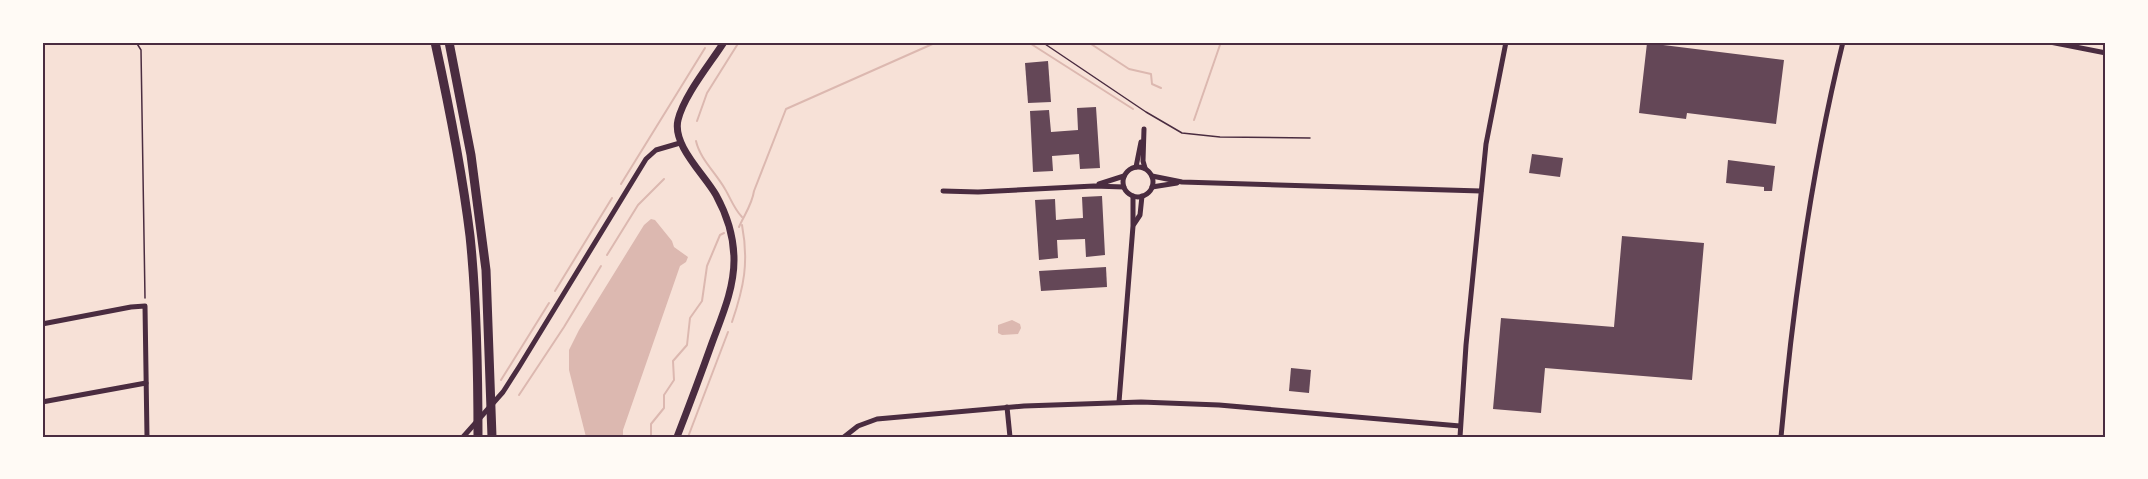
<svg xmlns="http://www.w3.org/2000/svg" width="2148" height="479" viewBox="0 0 2148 479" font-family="Karla,sans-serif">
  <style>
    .water { fill: #dcb8b0 }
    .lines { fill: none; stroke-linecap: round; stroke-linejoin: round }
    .stream { stroke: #dcb8b0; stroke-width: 2 }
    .building { fill: #644757 }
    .path { stroke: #4a2c40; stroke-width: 1.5 }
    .minor { stroke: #4a2c40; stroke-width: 5 }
    .tertiary { stroke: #4a2c40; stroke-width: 7 }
    .trunk { stroke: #4a2c40; stroke-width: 9 }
    .neatline { fill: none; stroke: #4a2c40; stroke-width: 2 }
  </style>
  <rect width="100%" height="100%" fill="#f7e1d7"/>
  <g class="water">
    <path d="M 651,219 L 655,220 L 672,241 L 674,247 L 688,257 L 686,262 L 680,266 L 623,430 L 623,437 L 586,437 L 569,370 L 569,350 L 579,330 L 644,225 Z"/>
    <path d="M 1012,320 L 1020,324 L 1021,328 L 1018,334 L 1002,335 L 998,333 L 998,325 Z"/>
  </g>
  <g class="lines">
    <g class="stream">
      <path d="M 1028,42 L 1133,109"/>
      <path d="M 1088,42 L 1129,69 L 1151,74 L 1152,84 L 1161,88"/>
      <path d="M 1194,120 L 1221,42"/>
      <path d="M 697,121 L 707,93 L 739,42"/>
      <path d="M 696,141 C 700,159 716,173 725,189 C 731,199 734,209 742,217"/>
      <path d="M 621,184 L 705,48"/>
      <path d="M 739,227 C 744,215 752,205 754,191 L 786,109 L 937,42"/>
      <path d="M 607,255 L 638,205 L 664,179"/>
      <path d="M 555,291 L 612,198"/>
      <path d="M 732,322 C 744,287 749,262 742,225"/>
      <path d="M 501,380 L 549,303"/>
      <path d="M 519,395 L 564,327 L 601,266"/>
      <path d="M 651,437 L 651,424 L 664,408 L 664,395 L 674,380 L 673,361 L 687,345 L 690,318 L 702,301 L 707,266 L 720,235 L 724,233"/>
      <path d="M 688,437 L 728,332"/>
    </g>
  </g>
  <g class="building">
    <path d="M 1647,43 L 1784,60 L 1776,124 L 1687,113 L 1686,119 L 1639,113 Z"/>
    <path d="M 1048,61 L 1051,102 L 1028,103 L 1025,63 Z"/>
    <path d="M 1096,107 L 1100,168 L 1080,169 L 1079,154 L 1052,156 L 1053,171 L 1033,172 L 1030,111 L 1049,110 L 1051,132 L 1078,130 L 1077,108 Z"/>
    <path d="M 1532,154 L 1563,158 L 1560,177 L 1529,173 Z"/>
    <path d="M 1728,160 L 1775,166 L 1772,191 L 1764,191 L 1764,187 L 1726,183 Z"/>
    <path d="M 1102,196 L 1105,255 L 1086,257 L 1085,239 L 1057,240 L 1058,258 L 1039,260 L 1035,200 L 1055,199 L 1056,220 L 1066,219 L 1083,218 L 1082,197 Z"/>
    <path d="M 1622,236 L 1704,243 L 1692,380 L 1545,368 L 1541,413 L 1493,409 L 1501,318 L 1614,327 Z"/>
    <path d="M 1106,267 L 1107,287 L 1041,291 L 1039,271 Z"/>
    <path d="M 1291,368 L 1311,370 L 1309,393 L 1289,391 Z"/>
  </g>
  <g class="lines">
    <g class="path">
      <path d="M 136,42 L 141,50 L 145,298"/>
      <path d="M 1042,42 L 1146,112 L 1182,133 L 1220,137 L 1310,138"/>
    </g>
    <g class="minor">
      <path d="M 2050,42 L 2106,53"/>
      <path d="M 1144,129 L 1143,161 L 1145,168"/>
      <path d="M 1136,167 L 1141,142"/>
      <circle cx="1138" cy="182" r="15"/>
      <path d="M 1152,176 L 1182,182 L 1481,191"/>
      <path d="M 1099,184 L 1124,176"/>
      <path d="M 1152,187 L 1177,183"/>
      <path d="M 943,191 L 978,192 L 1094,186 L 1124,187"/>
      <path d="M 1134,224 L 1140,215 L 1142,196"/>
      <path d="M 42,324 L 131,307 L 145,306 L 147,437"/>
      <path d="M 42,402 L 146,383"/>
      <path d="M 1119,402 L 1133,226 L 1133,196"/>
      <path d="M 1007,407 L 1010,437"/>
      <path d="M 463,437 L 503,392 L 519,367 L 646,159 L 656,150 L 680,143"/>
      <path d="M 844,437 L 858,426 L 877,419 L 1024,406 L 1141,402 L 1219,405 L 1460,426"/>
      <path d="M 1460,437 L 1466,345 L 1486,144 L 1506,42"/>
      <path d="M 1781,437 C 1793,304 1811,172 1843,42"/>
    </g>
    <path class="tertiary" d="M 677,437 C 689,406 701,374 712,343 C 722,316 734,289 734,260 C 734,237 727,215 716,195 C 704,174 672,145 678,120 C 684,95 710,64 724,42"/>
    <g class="trunk">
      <path d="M 435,42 C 449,106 462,170 470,236 C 477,303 478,370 478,437"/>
      <path d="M 449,42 L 471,155 L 486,270 L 492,437"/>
    </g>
  </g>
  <rect width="2148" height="479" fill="none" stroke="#fffaf5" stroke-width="87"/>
  <rect x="44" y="44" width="2060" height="392" class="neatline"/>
</svg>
